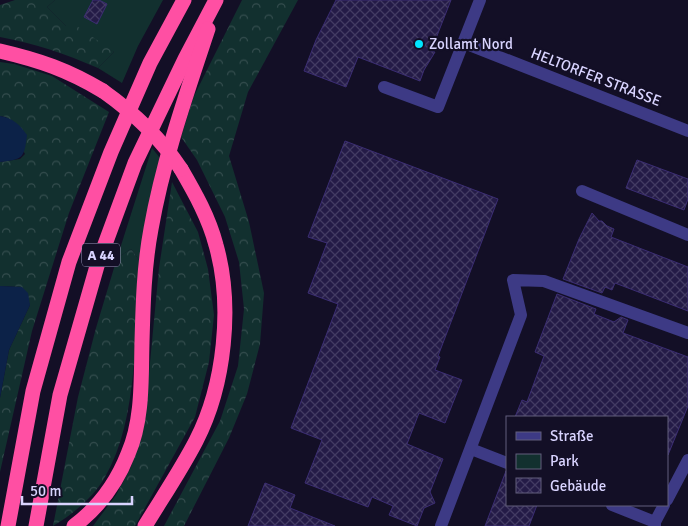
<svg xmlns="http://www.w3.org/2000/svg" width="688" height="526" viewBox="0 0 688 526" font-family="Signika,sans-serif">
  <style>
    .green { fill: #12302f }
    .forest { fill: url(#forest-crowns) }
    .water { fill: #0c2248 }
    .building { fill: url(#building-cross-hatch); stroke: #3b2d73 }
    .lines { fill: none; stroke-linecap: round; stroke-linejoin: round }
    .minor { stroke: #3d3a85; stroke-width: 12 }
    .motorway { stroke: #ff4fa3; stroke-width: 15 }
    .motorway-bridge { stroke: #ff4fa3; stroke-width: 15 }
    .poi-dot { fill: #00e5ff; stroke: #130f26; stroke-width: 2 }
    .labels { text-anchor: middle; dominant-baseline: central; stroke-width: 4.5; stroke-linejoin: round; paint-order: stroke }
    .shield { fill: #130f26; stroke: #9e99be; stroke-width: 1 }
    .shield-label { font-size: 14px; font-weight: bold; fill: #d9d4ff }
    .poi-label { font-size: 15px; fill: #d9d4ff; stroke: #130f26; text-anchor: start }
    .street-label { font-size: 15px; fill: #d9d4ff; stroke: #130f26 }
  </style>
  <defs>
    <pattern id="forest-crowns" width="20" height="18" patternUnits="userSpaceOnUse" patternTransform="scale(1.25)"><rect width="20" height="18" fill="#12302f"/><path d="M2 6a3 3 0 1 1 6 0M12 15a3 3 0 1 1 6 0" fill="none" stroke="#344d4e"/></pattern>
    <pattern id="building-cross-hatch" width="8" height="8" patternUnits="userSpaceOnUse" patternTransform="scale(1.25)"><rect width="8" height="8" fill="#241b47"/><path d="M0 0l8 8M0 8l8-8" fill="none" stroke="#433b63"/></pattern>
  </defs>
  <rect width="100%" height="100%" fill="#130f26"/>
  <g class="green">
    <path d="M 55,0 L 163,0 L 138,46 L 122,83 L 98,68 L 114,52 L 66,26 L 47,7 Z"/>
    <path d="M 152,148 L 160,158 L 152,188 L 139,260 L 131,249 L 117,258 Z"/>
  </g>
  <g class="forest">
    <path d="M 15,0 L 55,0 L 47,7 L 66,26 L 77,26 L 114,52 L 98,68 C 63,53 37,44 0,37 L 0,5 Z"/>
    <path d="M 242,0 L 298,0 L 248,92 L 229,156 L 249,222 L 264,293 L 260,344 L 247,394 L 229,438 L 184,526 L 164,526 L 220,421 L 238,366 L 244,309 L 239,262 L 225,217 L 197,160 L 181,137 L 194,96 Z"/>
    <path d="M 0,62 L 14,64 L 52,76 L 109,112 L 69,213 L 32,331 L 0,472 L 0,398 L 9,350 L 30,305 L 22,287 L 0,286 L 0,162 L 20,159 L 25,154 L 6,117 L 0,116 Z"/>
    <path d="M 172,182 L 198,232 L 208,269 L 214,315 L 209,362 L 195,417 L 135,526 L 93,526 L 116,495 L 131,467 L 141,432 L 147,394 L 159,268 Z"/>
    <path d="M 131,249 L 139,260 C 135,327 139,419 105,477 C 94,497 73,514 53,526 L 78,397 L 96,328 L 117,258 Z"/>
  </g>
  <g class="water">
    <path d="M 0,116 C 13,118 20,125 27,135 C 24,159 23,159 0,162 Z"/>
    <path d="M 0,286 L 22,287 L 28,293 L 30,305 L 9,350 L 0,398 Z"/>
  </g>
  <g class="building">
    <path d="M 93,0 L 99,0 L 107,4 L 97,24 L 84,17 Z"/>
    <path d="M 336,0 L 451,0 L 431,51 L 435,52 L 424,70 L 420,81 L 358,57 L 346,87 L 304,71 L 316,40 Z"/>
    <path d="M 345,141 L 498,199 L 438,356 L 440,357 L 435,370 L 462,380 L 445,423 L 419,413 L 407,444 L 443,459 L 430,492 L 435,503 L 424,508 L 417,526 L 389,515 L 393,506 L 372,497 L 368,507 L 305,483 L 322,440 L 291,428 L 338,304 L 308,293 L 327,243 L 308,237 Z"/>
    <path d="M 637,160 L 688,179 L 688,199 L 684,210 L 626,188 Z"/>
    <path d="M 592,213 L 599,221 L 602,221 L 607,226 L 614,229 L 611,237 L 688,267 L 688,311 L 615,283 L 612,290 L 605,287 L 602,293 L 563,279 L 579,239 Z"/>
    <path d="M 557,294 L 596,309 L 594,314 L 614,322 L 621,317 L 628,320 L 623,333 L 688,357 L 688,406 L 668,455 L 667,417 L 515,417 L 522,400 L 527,402 L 544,356 L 535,352 Z"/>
    <path d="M 506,471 L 507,505 L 537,505 L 529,526 L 485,526 Z"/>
    <path d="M 265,483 L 295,495 L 290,508 L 335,526 L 248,526 Z"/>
  </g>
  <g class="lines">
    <g class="minor">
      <path d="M 464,43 L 688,131"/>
      <path d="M 384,87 L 438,107 L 480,0"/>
      <path d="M 582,191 L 688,235"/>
      <path d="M 471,449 L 507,463"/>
      <path d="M 667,500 L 688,460"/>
      <path d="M 612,505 L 655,522"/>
      <path d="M 441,526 L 521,315 L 513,280 L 544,281 L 688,333"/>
      <path d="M 655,526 L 655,522 L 664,505"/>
    </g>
    <g class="motorway">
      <path d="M 0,51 C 39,60 68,70 103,91"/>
      <path d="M 8,526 L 33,391 L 69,262 L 111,152 L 150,63 L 184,0"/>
      <path d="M 36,526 L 60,395 L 97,266 L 135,163 L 185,59 L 216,0"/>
      <path d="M 74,526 C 98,508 117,482 128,454 C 143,420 141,379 142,342 C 143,305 144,266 151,229 C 163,161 186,95 208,29"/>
      <path d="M 145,526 C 162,498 181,470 196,441 C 225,385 233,305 216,245 C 209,218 195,193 181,169"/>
    </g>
    <path class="motorway-bridge" d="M 103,91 C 134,113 160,137 181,169"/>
  </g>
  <circle class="poi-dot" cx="419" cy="44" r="5"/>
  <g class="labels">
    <rect class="shield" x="82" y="243.5" width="38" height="23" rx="4"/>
    <g class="shield-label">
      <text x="101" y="255">A 44</text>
    </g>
    <g class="poi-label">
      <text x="429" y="44">Zollamt Nord</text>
    </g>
    <g class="street-label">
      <text transform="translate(596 77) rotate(21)">HELTORFER STRASSE</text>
    </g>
  </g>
  <rect x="506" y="416" width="162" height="90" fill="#130f26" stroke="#625e7d"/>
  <rect x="516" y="432" width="25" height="8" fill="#3d3a85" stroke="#625e7d"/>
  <text x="550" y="441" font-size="15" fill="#d9d4ff">Straße</text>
  <rect x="516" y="454" width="25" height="15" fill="#12302f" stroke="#625e7d"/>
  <text x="550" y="466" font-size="15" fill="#d9d4ff">Park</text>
  <rect x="516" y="478" width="25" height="15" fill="url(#building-cross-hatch)" stroke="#625e7d"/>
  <text x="550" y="491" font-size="15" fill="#d9d4ff">Gebäude</text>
  <path d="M22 496v8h110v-8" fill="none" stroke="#d9d4ff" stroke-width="2.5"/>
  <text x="30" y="496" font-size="15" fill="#d9d4ff" stroke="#130f26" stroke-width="4" paint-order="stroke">50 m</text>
</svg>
